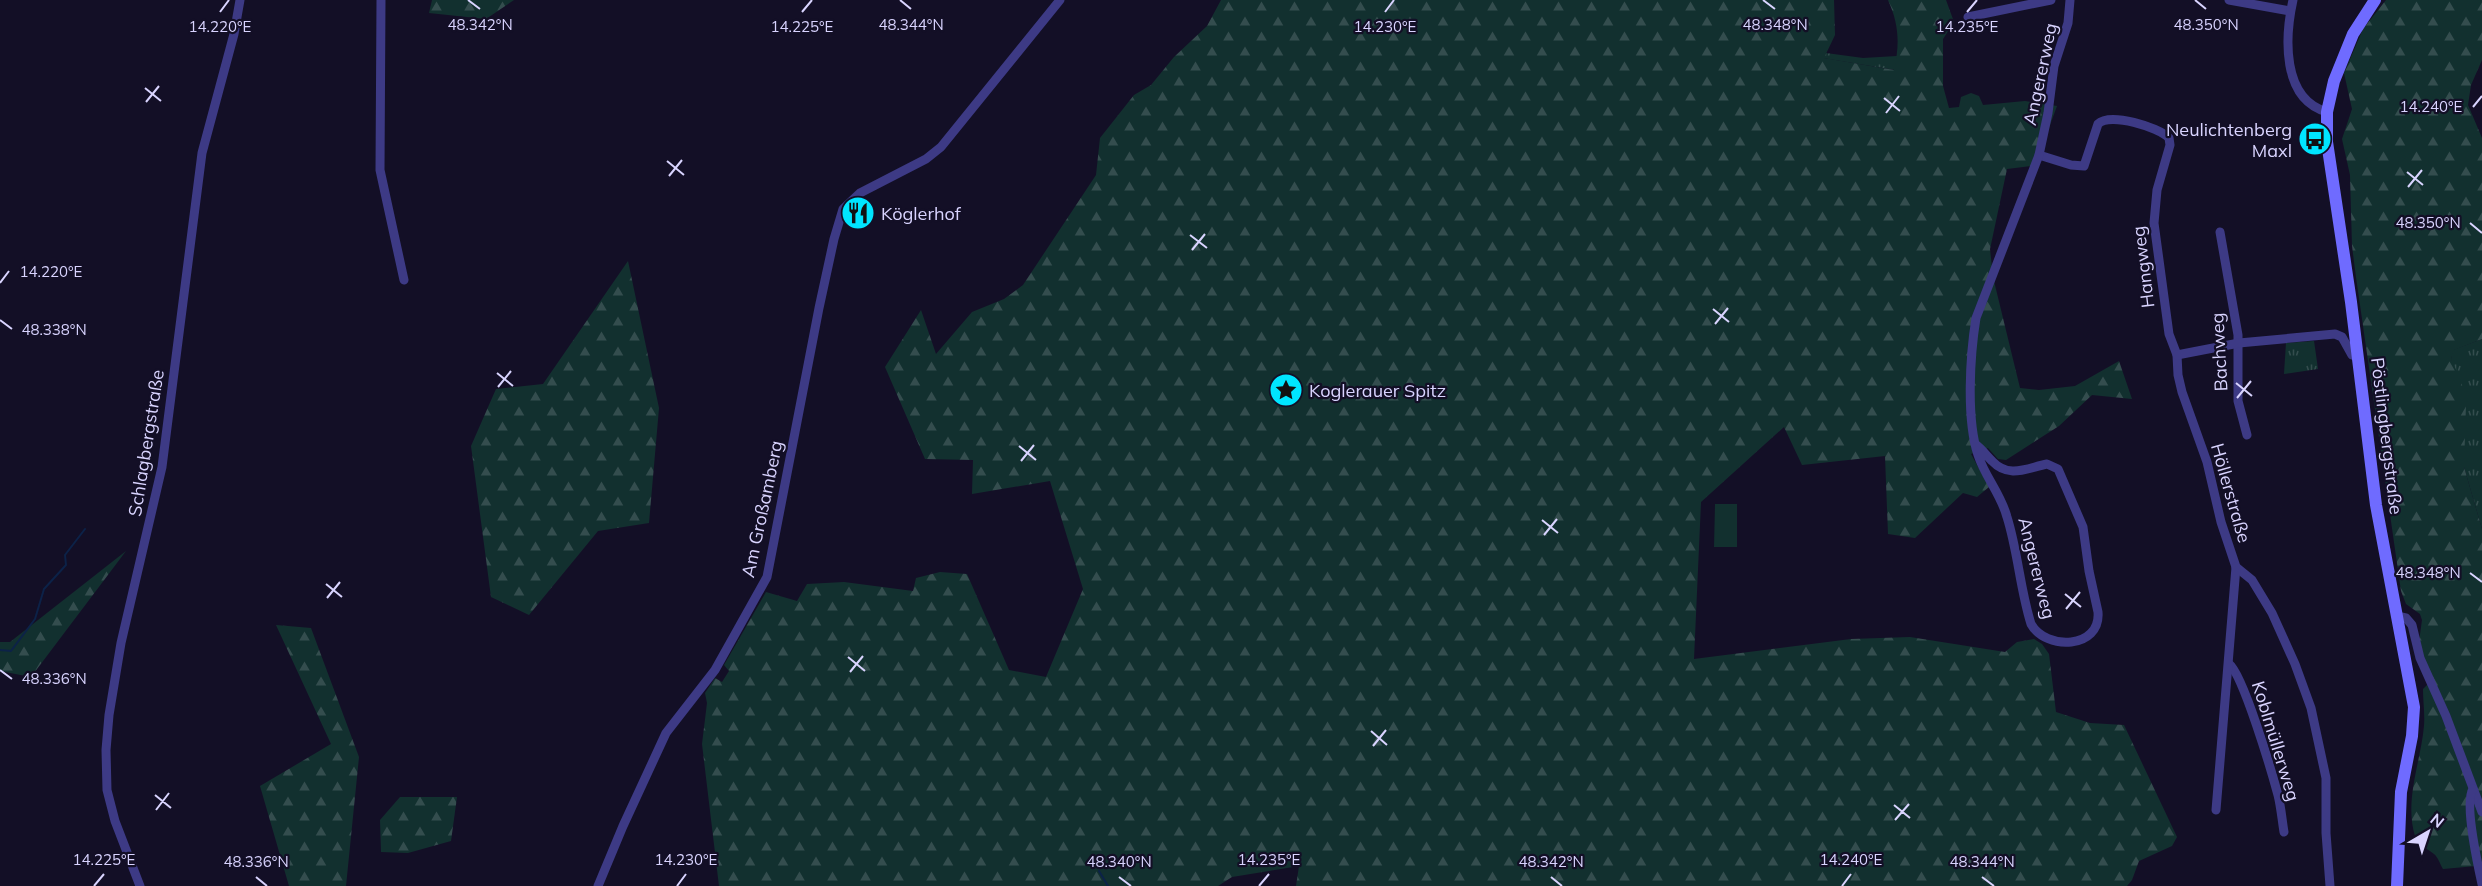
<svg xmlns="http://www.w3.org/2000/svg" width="2482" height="886" viewBox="0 0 2482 886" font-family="Mulish,sans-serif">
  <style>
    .grass { fill: url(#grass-tufts) }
    .forest { fill: url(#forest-firs) }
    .garden { fill: #12302f }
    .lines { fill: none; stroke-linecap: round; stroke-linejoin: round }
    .stream { stroke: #0c2248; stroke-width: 2 }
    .minor { stroke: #3d3a85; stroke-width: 9 }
    .secondary { stroke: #6f6bff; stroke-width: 12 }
    .ticks { fill: none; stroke: #d9d4ff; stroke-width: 2 }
    .labels { text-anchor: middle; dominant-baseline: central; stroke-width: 4.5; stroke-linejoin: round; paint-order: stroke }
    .street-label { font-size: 18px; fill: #d9d4ff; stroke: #130f26 }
    .poi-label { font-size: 18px; fill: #d9d4ff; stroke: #130f26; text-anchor: start }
    .ticks-label { font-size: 15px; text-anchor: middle; fill: #d9d4ff; stroke: #130f26; stroke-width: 4.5; stroke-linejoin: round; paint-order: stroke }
  </style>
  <defs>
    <pattern id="grass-tufts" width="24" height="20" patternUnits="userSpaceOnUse" patternTransform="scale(1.5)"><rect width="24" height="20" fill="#12302f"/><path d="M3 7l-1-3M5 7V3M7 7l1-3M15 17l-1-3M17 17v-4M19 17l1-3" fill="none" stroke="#344d4e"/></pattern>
    <pattern id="forest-firs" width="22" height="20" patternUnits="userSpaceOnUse" patternTransform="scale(1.5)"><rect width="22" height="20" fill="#12302f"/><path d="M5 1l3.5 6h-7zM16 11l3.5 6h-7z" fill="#344d4e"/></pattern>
  </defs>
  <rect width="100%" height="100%" fill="#130f26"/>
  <g class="grass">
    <path d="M 1826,53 L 1863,58 L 1897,56 L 1895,70 L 1823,58 Z"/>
    <path d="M 2482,339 L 2482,529 L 2464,467 L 2463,441 L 2451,359 L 2453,350 Z"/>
    <path d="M 2314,341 L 2318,369 L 2284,374 L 2286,343 Z"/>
  </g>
  <g class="forest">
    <path d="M 432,0 L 514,0 L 486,19 L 429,13 Z"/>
    <path d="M 1221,0 L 1834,0 L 1835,35 L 1824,58 L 1894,70 C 1900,44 1899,24 1888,0 L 1946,0 L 1954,22 L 1943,39 L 1943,86 L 1949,108 L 1959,107 L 1961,97 L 1971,93 L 1979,96 L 1983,105 L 2025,101 L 2057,106 L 2039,155 L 2031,166 L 2007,169 L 1990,249 L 1993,277 L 2020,388 L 2039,390 L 2075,386 L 2119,361 L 2132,399 L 2092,395 L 2059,426 L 2006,460 L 1998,459 L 1988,448 L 1971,454 L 1989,487 L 1977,497 L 1963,493 L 1915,538 L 1888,534 L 1885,456 L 1802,465 L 1784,427 L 1701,502 L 1694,659 L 1851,639 L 1910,637 L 2005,652 L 2017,642 L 2034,639 L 2042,644 L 2049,654 L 2056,712 L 2090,723 L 2124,725 L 2177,837 L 2172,846 L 2139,861 L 2132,880 L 2127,886 L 1296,886 L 1299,866 L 1232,877 L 1218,886 L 719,886 L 702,744 L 707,703 L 705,693 L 715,678 L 722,682 L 729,671 L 724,665 L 766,592 L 797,601 L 807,584 L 844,582 L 913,591 L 916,578 L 940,572 L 967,574 L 1009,670 L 1046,677 L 1083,589 L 1050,481 L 972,494 L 973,460 L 925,459 L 885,367 L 921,310 L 936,354 L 972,312 L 1004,299 L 1023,285 L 1096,175 L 1100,138 L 1134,95 L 1151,85 L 1174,57 L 1207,26 Z"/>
    <path d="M 2386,0 L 2482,0 L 2482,60 L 2471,85 L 2468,105 L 2482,138 L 2482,339 L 2454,350 L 2451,359 L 2461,380 L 2466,404 L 2464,467 L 2482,529 L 2482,880 L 2476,866 L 2443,869 C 2440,864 2438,857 2434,854 C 2426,847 2418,847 2415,836 C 2404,800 2421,761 2424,726 C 2425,714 2423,701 2423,689 L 2429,683 L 2419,642 L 2422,620 L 2420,614 L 2406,604 L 2401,591 L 2356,277 L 2352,246 L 2350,175 L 2342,139 L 2352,109 L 2344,73 L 2363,29 Z"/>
    <path d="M 628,261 L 659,408 L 649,523 L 598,531 L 529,615 L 491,597 L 471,446 L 496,389 L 543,384 Z"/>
    <path d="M 126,551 L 31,677 L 0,671 L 0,642 L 10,642 Z"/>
    <path d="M 276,625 L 311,628 L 359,757 L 346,886 L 289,886 L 260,786 L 331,744 Z"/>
    <path d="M 400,797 L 457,797 L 451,841 L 408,853 L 381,852 L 380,820 Z"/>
  </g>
  <path class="garden" d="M 1715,504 L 1737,504 L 1737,547 L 1714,547 Z"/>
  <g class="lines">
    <g class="stream">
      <path d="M 0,650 L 11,651 L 35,619 L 44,589 L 66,565 L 65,555 L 85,529"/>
      <path d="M 1099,871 L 1108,886"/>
    </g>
    <g class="minor">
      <path d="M 381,0 L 380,170 L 404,280"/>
      <path d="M 2229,0 L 2290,11"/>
      <path d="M 2293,0 C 2285,36 2281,99 2327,112"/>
      <path d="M 1968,17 L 2051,0"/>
      <path d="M 2039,155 L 2071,165 L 2084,166 L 2098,124 C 2110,112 2158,127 2169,138 L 2170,145 L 2157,190 L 2154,223 L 2169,334 L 2177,355 L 2178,375 L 2182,392 L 2207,462 L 2221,522 L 2236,567 L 2252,580 L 2272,613 L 2295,664 L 2311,708 L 2326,778 L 2326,833 L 2330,886"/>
      <path d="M 2220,232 L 2238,335 L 2238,401 L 2247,435"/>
      <path d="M 2177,355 L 2239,343 L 2335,334 L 2342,337 L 2352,355 L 2358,356"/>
      <path d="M 1975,444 C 1982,449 1986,455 1992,461 C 2009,479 2027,468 2047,464 L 2058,469 L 2083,527 L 2089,571 L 2098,612 C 2101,649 2046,651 2031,624 C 2020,589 2018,552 2007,517 C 2001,494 1985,477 1978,455 C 1966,419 1970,355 1976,318 L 2039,155 L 2048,113 L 2054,66 L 2068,23 L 2070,0"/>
      <path d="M 2397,616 L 2406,618 L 2412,625 L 2420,658 L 2446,716 L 2482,812"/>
      <path d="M 2229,664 C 2243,674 2272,773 2278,795 C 2281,807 2282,820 2284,832"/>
      <path d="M 2473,789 C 2464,802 2478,866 2482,884"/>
      <path d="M 2216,810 L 2236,567"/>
      <path d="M 140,886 L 115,821 L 107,790 L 106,750 L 109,715 L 121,643 L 162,467 L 202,153 L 234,34 L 240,0"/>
      <path d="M 598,886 L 623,826 L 666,733 L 715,670 L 767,577 L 819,308 L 834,239 L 843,209 L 860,193 L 926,159 L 941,147 L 1060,0"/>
    </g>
    <path class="secondary" d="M 2375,0 L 2353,34 L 2334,81 L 2327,112 L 2327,142 L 2351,302 L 2376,505 L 2414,707 L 2412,736 L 2401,792 L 2397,886"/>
  </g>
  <path class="ticks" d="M 468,0 L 480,9M 900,0 L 911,9M 1763,0 L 1775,9M 2195,0 L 2206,9M 220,12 L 229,0M 802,12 L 812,0M 1385,12 L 1394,0M 1967,12 L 1977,0M 145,88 L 161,101M 1884,98 L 1900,111M 146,102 L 159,86M 2473,107 L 2482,96M 1886,113 L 1899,96M 667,161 L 684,175M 2407,172 L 2423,185M 669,176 L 682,160M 2408,187 L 2422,170M 2470,223 L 2482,233M 1190,235 L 1207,248M 1192,250 L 1205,234M 0,283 L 9,271M 1713,309 L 1729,322M 0,320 L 12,329M 1715,324 L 1728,308M 497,373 L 513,386M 2236,383 L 2252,396M 498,387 L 511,371M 2237,398 L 2251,381M 1019,446 L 1036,460M 1021,461 L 1034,445M 1542,520 L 1558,533M 1544,535 L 1557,519M 2470,573 L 2482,582M 326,584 L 342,597M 2065,594 L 2081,607M 327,598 L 340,582M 2066,609 L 2080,592M 848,657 L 865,671M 0,670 L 12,679M 850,672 L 863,656M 1371,731 L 1387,745M 1373,746 L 1386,730M 155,795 L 171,808M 1894,805 L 1910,818M 156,810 L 169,793M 1895,820 L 1909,804M 256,877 L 267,886M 1119,877 L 1131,886M 1551,877 L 1562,886M 1982,877 L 1994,886M 94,886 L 104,874M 677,886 L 686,874M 1259,886 L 1269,874M 1842,886 L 1851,874"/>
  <defs>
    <g id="bus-disc" transform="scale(1.725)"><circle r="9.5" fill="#00e5ff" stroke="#130f26"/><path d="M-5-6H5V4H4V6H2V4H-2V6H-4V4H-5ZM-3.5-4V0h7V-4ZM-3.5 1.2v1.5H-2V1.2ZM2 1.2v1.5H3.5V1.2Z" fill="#111"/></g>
    <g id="restaurant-disc" transform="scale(1.725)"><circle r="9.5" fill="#00e5ff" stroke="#130f26"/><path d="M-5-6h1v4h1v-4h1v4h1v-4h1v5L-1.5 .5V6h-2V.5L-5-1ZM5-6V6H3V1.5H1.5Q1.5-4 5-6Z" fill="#111"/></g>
    <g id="sight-disc" transform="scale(1.725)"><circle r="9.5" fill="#00e5ff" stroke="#130f26"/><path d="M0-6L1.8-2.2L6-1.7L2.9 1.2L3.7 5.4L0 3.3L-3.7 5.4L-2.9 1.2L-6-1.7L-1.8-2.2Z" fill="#111"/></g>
  </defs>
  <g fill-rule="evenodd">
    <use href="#bus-disc" x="2315" y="139"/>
    <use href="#restaurant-disc" x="858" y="213"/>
    <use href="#sight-disc" x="1286" y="390"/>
  </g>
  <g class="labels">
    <g class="street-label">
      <text transform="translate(2040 74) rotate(-78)">Angererweg</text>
      <text transform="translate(2143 267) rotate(-97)">Hangweg</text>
      <text transform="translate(2219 352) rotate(-93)">Bachweg</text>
      <text transform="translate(2387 436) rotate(83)">Pöstlingbergstraße</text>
      <text transform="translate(146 443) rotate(-81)">Schlagbergstraße</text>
      <text transform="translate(2231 493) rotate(74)">Höllerstraße</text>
      <text transform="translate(762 509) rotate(-78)">Am Großamberg</text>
      <text transform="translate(2037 568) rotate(76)">Angererweg</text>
      <text transform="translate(2276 741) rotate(73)">Koblmüllerweg</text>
    </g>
    <g class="poi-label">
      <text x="2292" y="129" text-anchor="end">Neulichtenberg<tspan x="2292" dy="21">Maxl</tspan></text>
      <text x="881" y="213">Köglerhof</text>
      <text x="1309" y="390">Koglerauer Spitz</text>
    </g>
  </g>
  <g class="ticks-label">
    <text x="911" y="30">48.344°N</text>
    <text x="2206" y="30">48.350°N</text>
    <text x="480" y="30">48.342°N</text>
    <text x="1775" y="30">48.348°N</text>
    <text x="220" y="32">14.220°E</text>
    <text x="1385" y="32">14.230°E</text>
    <text x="1967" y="32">14.235°E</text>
    <text x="802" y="32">14.225°E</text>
    <text x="2431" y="112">14.240°E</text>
    <text x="2428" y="228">48.350°N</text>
    <text x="51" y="277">14.220°E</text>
    <text x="54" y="335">48.338°N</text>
    <text x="2428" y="578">48.348°N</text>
    <text x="54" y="684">48.336°N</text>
    <text x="104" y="865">14.225°E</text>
    <text x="686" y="865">14.230°E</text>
    <text x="1269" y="865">14.235°E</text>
    <text x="1851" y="865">14.240°E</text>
    <text x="256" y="867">48.336°N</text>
    <text x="1119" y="867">48.340°N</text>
    <text x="1551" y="867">48.342°N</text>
    <text x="1982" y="867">48.344°N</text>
  </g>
  <g transform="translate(2428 832) rotate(39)" stroke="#130f26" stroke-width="4.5" paint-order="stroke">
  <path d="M0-4.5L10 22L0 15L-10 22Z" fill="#d9d4ff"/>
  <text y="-9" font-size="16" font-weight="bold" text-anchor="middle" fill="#d9d4ff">N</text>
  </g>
</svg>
